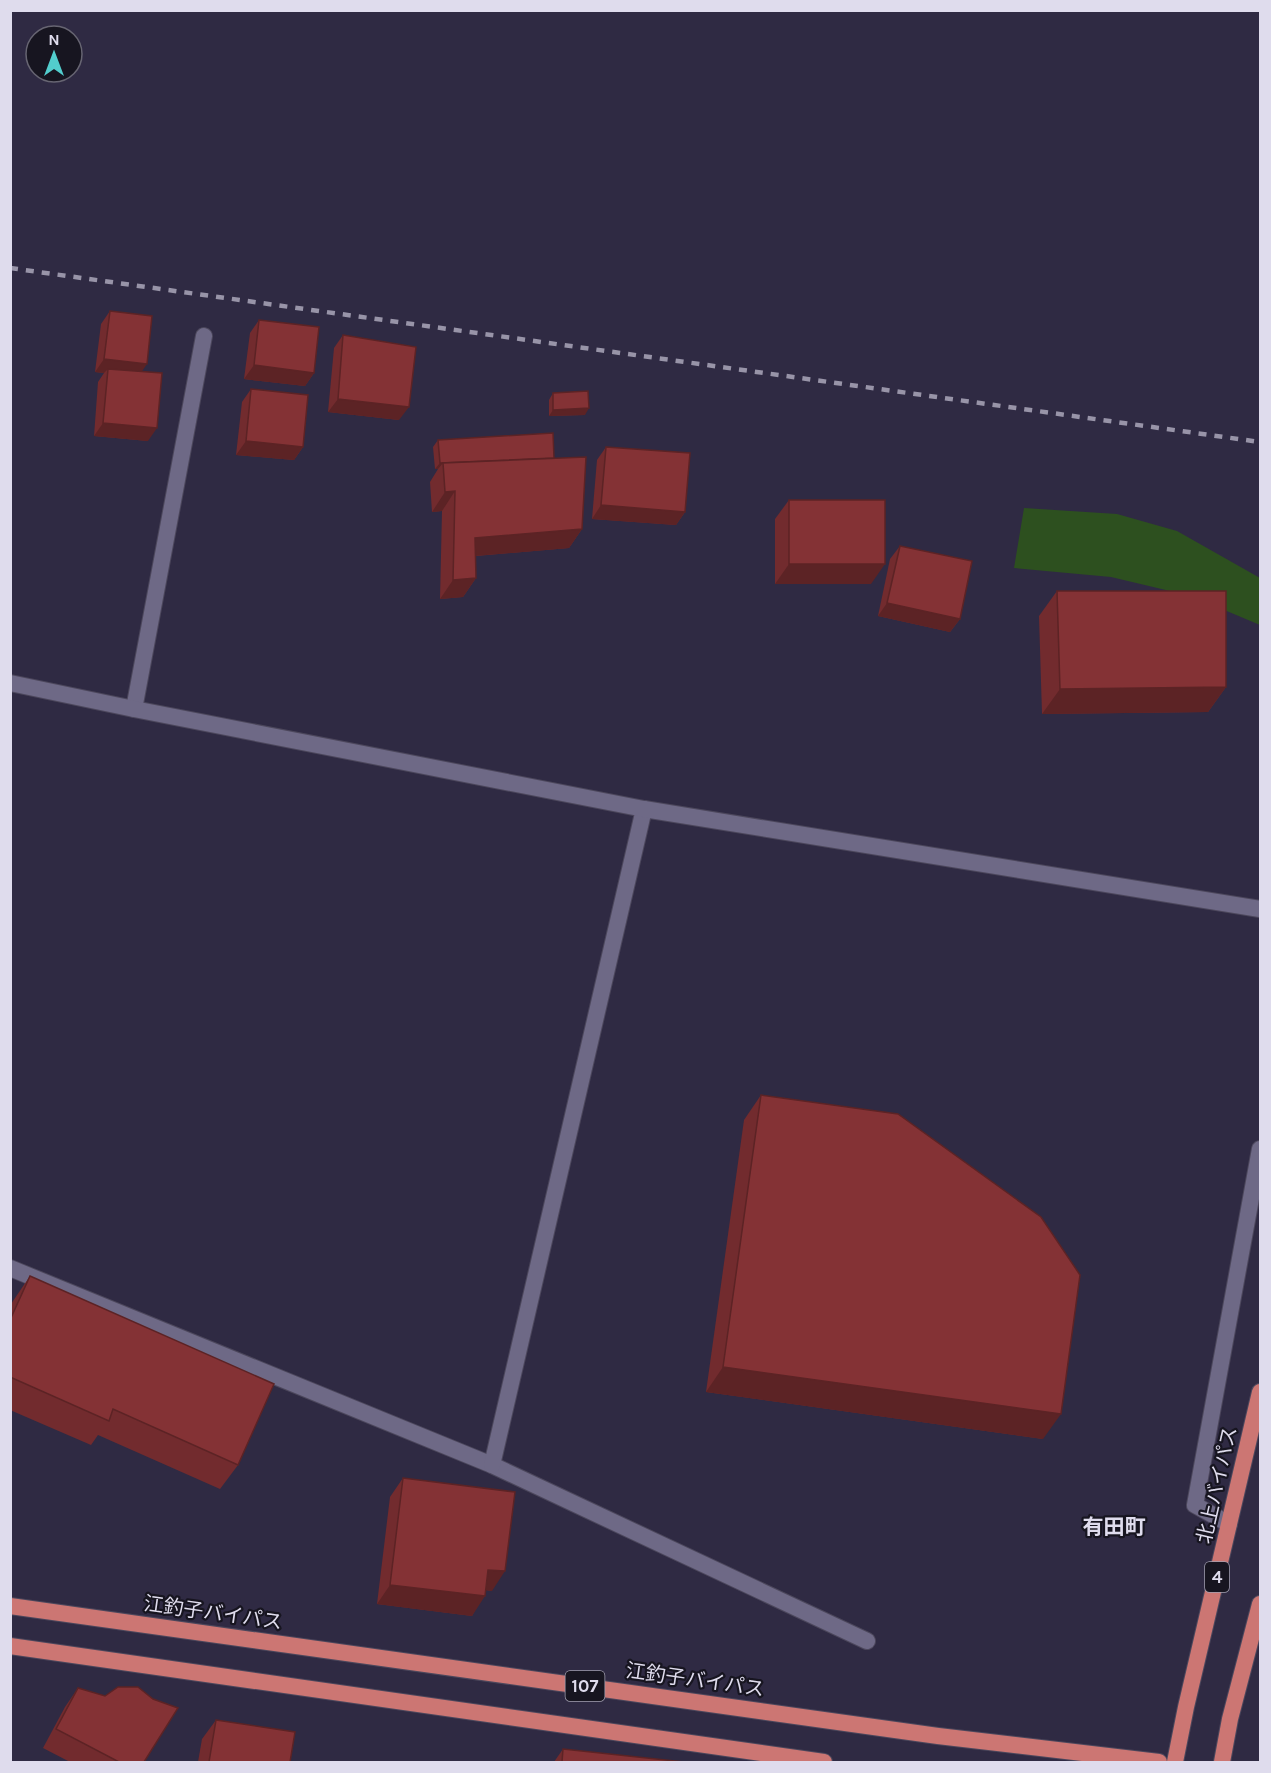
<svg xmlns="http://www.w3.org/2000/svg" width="1271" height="1773" viewBox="0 0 1271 1773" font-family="Karla,'Noto Sans JP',sans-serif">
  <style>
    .green { fill: #2d501f }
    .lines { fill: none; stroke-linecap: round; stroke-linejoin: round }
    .minor-casing { stroke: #4c475c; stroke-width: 18 }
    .tertiary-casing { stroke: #4c475c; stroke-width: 18 }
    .trunk-casing { stroke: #4c475c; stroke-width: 18 }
    .minor { stroke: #6e6986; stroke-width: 16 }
    .tertiary { stroke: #6e6986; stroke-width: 16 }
    .trunk { stroke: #cc7673; stroke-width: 16 }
    .rail { stroke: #9894a8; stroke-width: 4.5; stroke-dasharray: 8 8; stroke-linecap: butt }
    .wall { fill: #722b2e }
    .shaded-wall { fill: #5c2325 }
    .building { fill: #843235; stroke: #5c2325; stroke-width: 1.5 }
    .labels { text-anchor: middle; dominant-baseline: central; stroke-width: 4.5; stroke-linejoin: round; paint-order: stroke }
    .shield { fill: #171520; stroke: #a3a0b0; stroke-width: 1.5 }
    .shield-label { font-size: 18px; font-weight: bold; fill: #dfdced }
    .street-label { font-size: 20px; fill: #dfdced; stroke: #171520 }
    .neighbourhood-label { font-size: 21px; font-weight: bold; fill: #dfdced; stroke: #171520 }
  </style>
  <rect width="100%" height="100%" fill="#2f2a43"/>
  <path class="green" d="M 1024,508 L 1117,514 L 1177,531 L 1260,578 L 1260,625 L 1191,596 L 1111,577 L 1014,568 Z"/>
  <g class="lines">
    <g class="minor-casing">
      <g id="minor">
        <path d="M 134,709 L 204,336"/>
        <path d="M 10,1268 L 492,1465 L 867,1641"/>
        <path d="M 492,1465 L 644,809"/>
        <path d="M 1229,1524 L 1195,1505 L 1260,1149"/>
      </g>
    </g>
    <g class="tertiary-casing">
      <path id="tertiary" d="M 10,683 L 134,709 L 644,809 L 1260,909"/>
    </g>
    <g class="trunk-casing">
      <g id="trunk">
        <path d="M 10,1606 L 938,1736 L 1159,1762"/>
        <path d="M 10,1646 L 824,1762"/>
        <path d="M 1175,1762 L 1186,1707 L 1260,1392"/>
        <path d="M 1222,1762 L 1230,1719 L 1260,1604"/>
      </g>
    </g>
    <use href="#minor" class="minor"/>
    <use href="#tertiary" class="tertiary"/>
    <use href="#trunk" class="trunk"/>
    <path class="rail" d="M 10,268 L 1260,442"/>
  </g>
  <g class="wall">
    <path d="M 110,311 L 142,372 L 148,441 L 94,436 L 98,382 L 104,373 L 95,372 L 101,324 Z"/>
    <path d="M 259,320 L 314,373 L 305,386 L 244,379 L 250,333 Z"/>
    <path d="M 343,335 L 399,420 L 328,412 L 334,348 Z"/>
    <path d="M 251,389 L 303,447 L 294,460 L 236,455 L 242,402 Z"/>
    <path d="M 553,393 L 585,415 L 549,416 L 549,400 Z"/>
    <path d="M 438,440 L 554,458 L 582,529 L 569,548 L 476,556 L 476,578 L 463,597 L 440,599 L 442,511 L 432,512 L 430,482 L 438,469 L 435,469 L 433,447 Z"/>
    <path d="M 606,447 L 685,512 L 676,525 L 592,519 L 597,460 Z"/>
    <path d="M 789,500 L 871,584 L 775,584 L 775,519 Z"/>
    <path d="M 900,546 L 960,619 L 950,632 L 878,616 L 890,559 Z"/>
    <path d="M 1057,591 L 1226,687 L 1208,712 L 1042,714 L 1039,616 Z"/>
    <path d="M 761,1095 L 1043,1439 L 706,1392 L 744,1120 Z"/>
    <path d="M 30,1276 L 238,1465 L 220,1489 L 98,1435 L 91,1445 L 10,1410 L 10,1306 L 13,1301 Z"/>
    <path d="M 403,1478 L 492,1591 L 486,1590 L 472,1616 L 377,1604 L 390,1497 Z"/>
    <path d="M 78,1688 L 105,1696 L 144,1762 L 70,1762 L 43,1748 L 65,1707 Z"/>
    <path d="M 216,1720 L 290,1762 L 198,1762 L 202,1739 Z"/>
    <path d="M 563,1749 L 684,1762 L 554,1762 Z"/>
  </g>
  <g class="shaded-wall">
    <path d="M 104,359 L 147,364 L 138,377 L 108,369 L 104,373 L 95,372 Z"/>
    <path d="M 254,365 L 314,373 L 305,386 L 244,379 Z"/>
    <path d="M 338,399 L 409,407 L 399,420 L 328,412 Z"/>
    <path d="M 589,408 L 585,415 L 549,416 L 553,410 Z"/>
    <path d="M 103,423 L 157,428 L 148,441 L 94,436 Z"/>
    <path d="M 246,441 L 303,447 L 294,460 L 236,455 Z"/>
    <path d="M 440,463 L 443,463 L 438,469 L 435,469 Z"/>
    <path d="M 455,491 L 442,511 L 432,512 L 445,492 Z"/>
    <path d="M 601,505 L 685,512 L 676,525 L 592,519 Z"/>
    <path d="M 582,529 L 569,548 L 462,557 L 475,538 Z"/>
    <path d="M 789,564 L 885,564 L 871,584 L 775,584 Z"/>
    <path d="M 476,578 L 463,597 L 440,599 L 453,580 Z"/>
    <path d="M 887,603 L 960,619 L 950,632 L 878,616 Z"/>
    <path d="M 1226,687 L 1208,712 L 1042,714 L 1060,689 Z"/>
    <path d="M 723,1367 L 1061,1414 L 1043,1439 L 706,1392 Z"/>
    <path d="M 488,1570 L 505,1571 L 492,1591 L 475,1589 Z"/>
    <path d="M 390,1585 L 485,1596 L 472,1616 L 377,1604 Z"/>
  </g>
  <g class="building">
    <path d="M 110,311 L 152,316 L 147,364 L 104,359 Z"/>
    <path d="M 259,320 L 319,327 L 314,373 L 254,365 Z"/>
    <path d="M 343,335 L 416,347 L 409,407 L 338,399 Z"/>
    <path d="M 108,369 L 162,373 L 157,428 L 103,423 Z"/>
    <path d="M 251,389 L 308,395 L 303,447 L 246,441 Z"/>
    <path d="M 588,391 L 589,408 L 553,410 L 553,393 Z"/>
    <path d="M 553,433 L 554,458 L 440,463 L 438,440 Z"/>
    <path d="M 606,447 L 690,453 L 685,512 L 601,505 Z"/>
    <path d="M 586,457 L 582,529 L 475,538 L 476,578 L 453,580 L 455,491 L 445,492 L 443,463 Z"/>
    <rect x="789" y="500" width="96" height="64"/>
    <path d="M 900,546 L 972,561 L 960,619 L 887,603 Z"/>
    <path d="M 1057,591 L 1226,591 L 1226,687 L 1060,689 Z"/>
    <path d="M 761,1095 L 898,1114 L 1041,1217 L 1080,1275 L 1061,1414 L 723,1367 Z"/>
    <path d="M 30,1276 L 274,1384 L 238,1465 L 113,1409 L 109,1421 L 10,1377 L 10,1320 Z"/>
    <path d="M 403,1478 L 515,1492 L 505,1571 L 488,1570 L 485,1596 L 390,1585 Z"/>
    <path d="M 118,1687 L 138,1687 L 153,1699 L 178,1708 L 144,1762 L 119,1762 L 56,1729 L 78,1688 L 105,1696 Z"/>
    <path d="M 216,1720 L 295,1732 L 290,1762 L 209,1762 Z"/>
    <path d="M 563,1749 L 684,1762 L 562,1762 Z"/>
  </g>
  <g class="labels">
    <g class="shield">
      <rect x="1205" y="1562" width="24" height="30" rx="4.5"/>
      <rect x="565.5" y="1671" width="39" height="30" rx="4.5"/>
    </g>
    <g class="shield-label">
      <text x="1217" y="1577">4</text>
      <text x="585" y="1686">107</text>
    </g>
    <g class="street-label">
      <text transform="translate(1217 1485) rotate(-77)">北上バイパス</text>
      <text transform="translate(213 1613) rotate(8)">江釣子バイパス</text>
      <text transform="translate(695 1680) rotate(8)">江釣子バイパス</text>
    </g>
    <g class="neighbourhood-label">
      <text x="1114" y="1527">有田町</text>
    </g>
  </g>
  <rect width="1271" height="1773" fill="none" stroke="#dfdced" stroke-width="24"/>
  <g transform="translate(54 54)"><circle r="28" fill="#171520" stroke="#676572" stroke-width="1.5"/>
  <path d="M0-4.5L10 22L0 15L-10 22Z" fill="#52cdcd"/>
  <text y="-9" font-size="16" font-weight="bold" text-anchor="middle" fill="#dfdced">N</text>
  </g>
</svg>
